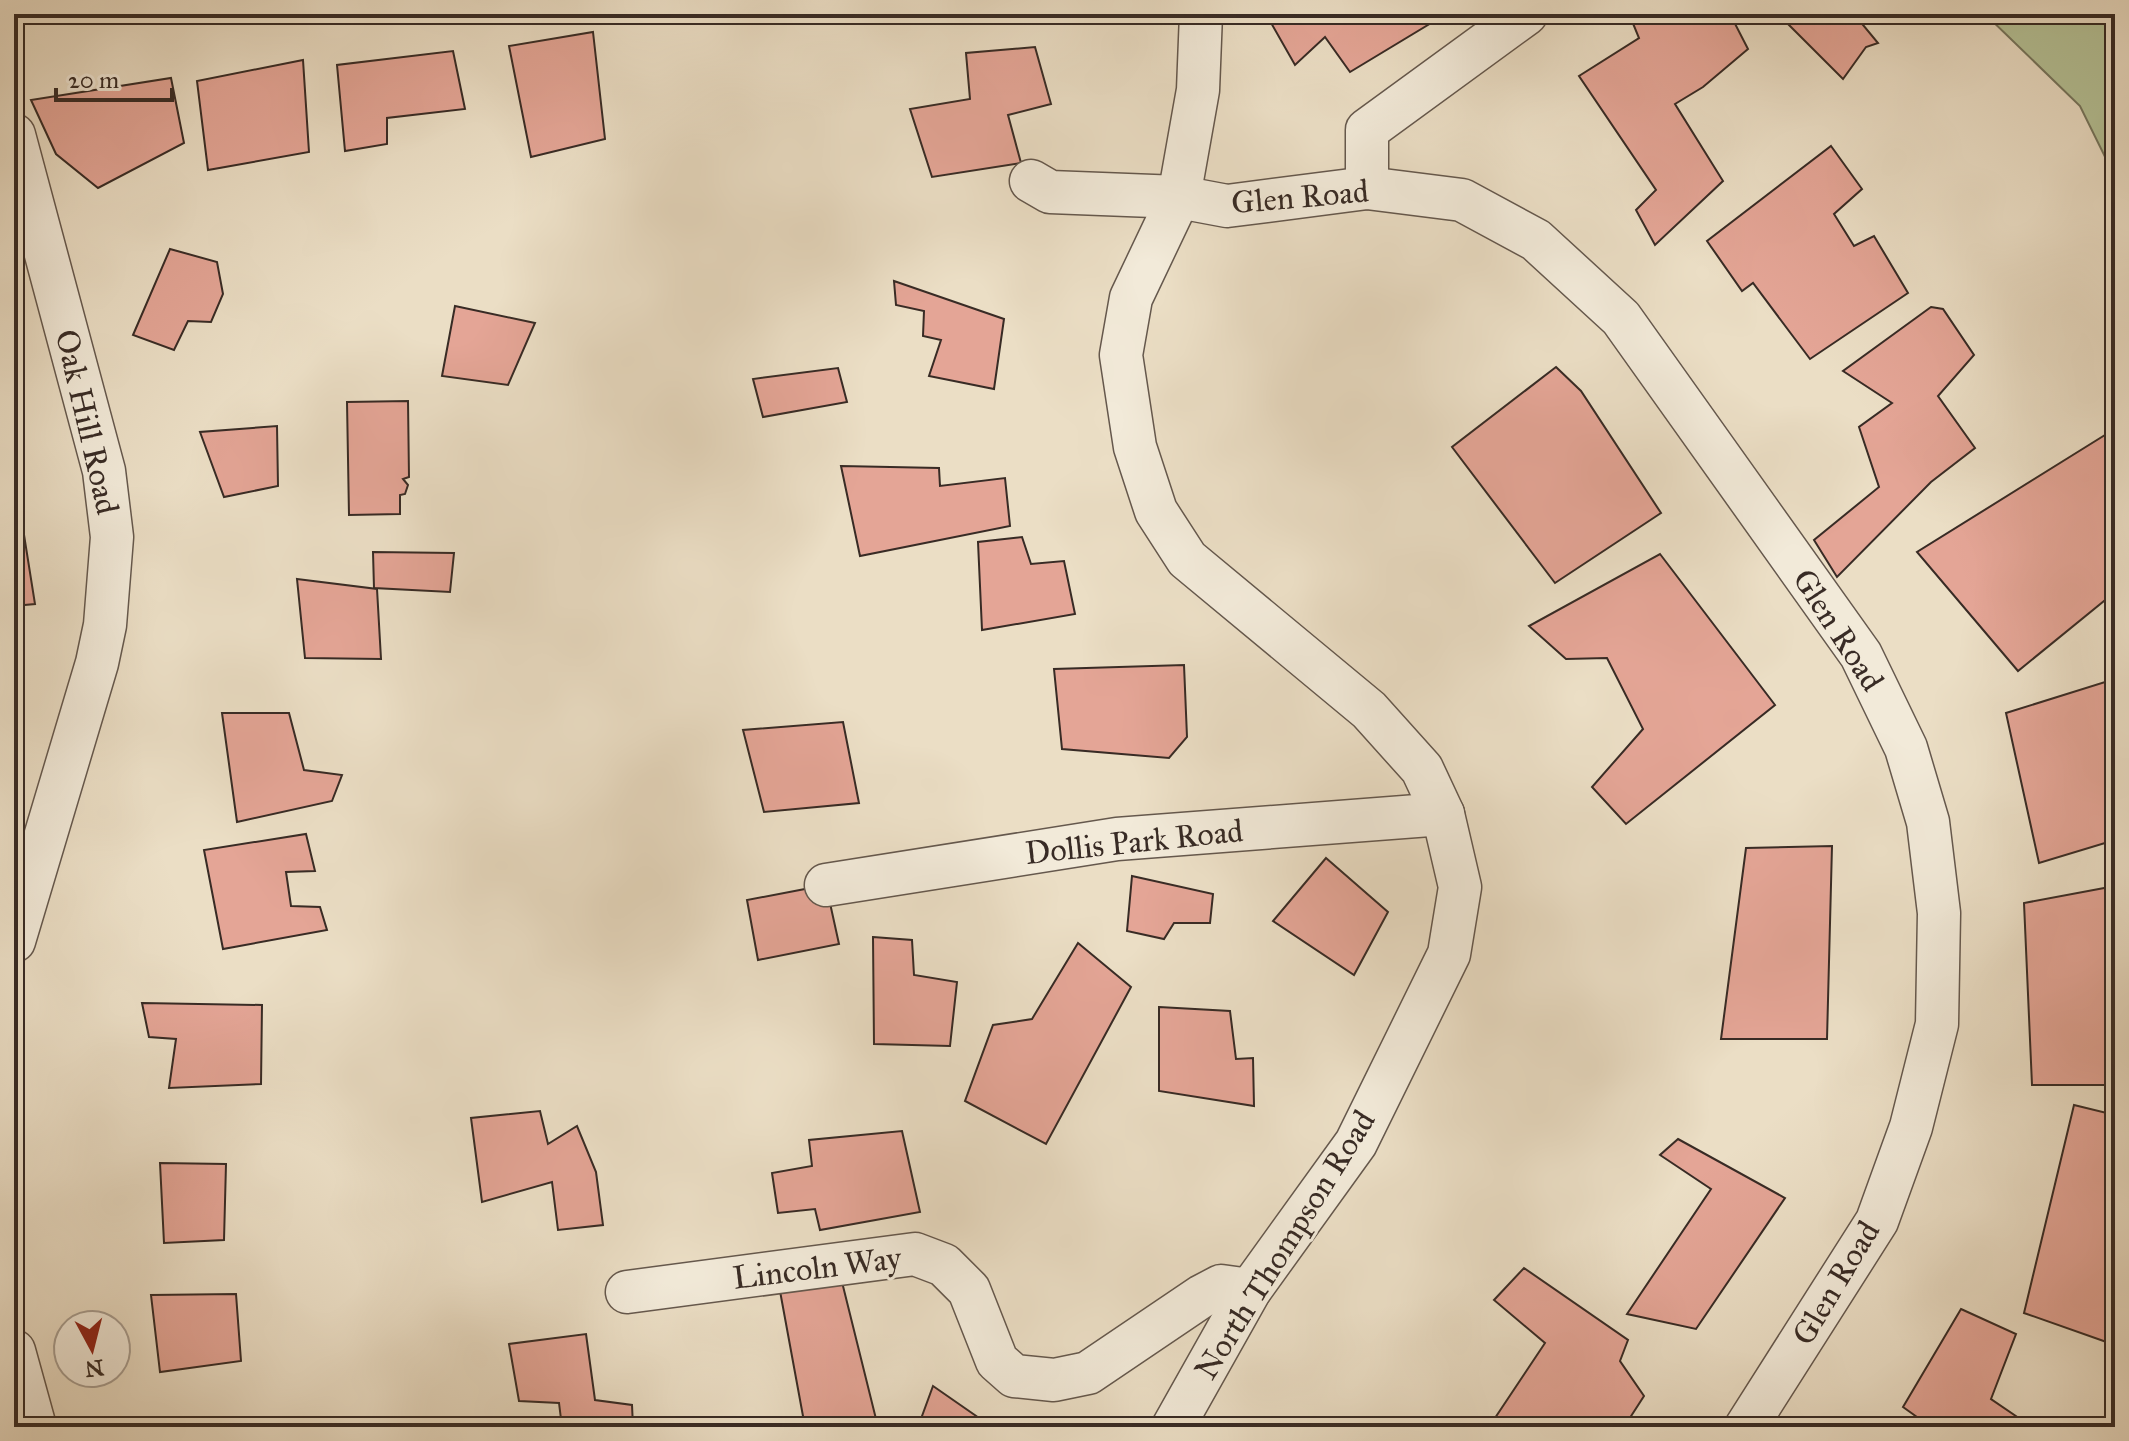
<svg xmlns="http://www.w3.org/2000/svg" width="2129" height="1441" viewBox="0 0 2129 1441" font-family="'IM FELL Great Primer',serif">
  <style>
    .green { fill: #b5c297; stroke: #76765e; stroke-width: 2 }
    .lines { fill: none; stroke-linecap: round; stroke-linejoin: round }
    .stream { stroke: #72827b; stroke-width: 12 }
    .building { fill: #e4a596; stroke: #382b25; stroke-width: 2 }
    .minor-casing { stroke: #65584d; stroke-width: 45 }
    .minor { stroke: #f2ead9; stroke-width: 42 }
    .labels { text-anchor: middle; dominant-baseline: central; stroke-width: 6; stroke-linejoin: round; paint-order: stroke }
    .street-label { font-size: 32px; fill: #382b25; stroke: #f2ead9 }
  </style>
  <rect width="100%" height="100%" fill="#ebdec5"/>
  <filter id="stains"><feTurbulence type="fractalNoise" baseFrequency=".0025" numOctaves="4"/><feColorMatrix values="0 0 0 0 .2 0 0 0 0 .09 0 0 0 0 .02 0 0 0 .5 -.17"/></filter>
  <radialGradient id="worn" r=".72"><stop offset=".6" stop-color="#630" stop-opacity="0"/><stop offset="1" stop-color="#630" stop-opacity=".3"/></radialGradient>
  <path class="green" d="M 1985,14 L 2115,14 L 2115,177 L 2080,106 Z"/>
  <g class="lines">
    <path class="stream" d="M 2107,14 L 2115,23"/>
  </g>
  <g class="building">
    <path d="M 1266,14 L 1446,14 L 1350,72 L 1325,37 L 1295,65 Z"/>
    <path d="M 1636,14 L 1730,14 L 1748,49 L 1703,87 L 1675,104 L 1723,181 L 1655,245 L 1636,210 L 1656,190 L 1579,76 L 1639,38 L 1632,21 Z"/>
    <path d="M 1778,14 L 1854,14 L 1878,43 L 1866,47 L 1843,79 Z"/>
    <path d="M 593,32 L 605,139 L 531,157 L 509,46 Z"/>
    <path d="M 1035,47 L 1051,104 L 1008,115 L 1021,163 L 932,177 L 910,109 L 970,99 L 966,53 Z"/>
    <path d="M 453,51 L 465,109 L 387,118 L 387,144 L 345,151 L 337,65 Z"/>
    <path d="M 303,60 L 309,152 L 208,170 L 197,81 Z"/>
    <path d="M 171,78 L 184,143 L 98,188 L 56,154 L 31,100 Z"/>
    <path d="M 1831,146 L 1862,189 L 1834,214 L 1854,246 L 1874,236 L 1908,293 L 1810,359 L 1753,283 L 1742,291 L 1707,241 Z"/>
    <path d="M 170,249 L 217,262 L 223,294 L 211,322 L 188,321 L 174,350 L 133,335 Z"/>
    <path d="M 894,281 L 1004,319 L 994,389 L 929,376 L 941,340 L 923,336 L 924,311 L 896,305 Z"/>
    <path d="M 455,306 L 535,323 L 508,385 L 442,376 Z"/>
    <path d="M 1931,307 L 1943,309 L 1974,355 L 1938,396 L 1975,448 L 1931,482 L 1837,577 L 1814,540 L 1879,487 L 1859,427 L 1892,403 L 1843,371 Z"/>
    <path d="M 1556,367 L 1581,391 L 1661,513 L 1555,583 L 1452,447 Z"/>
    <path d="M 838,368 L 847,402 L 763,417 L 753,379 Z"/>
    <path d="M 408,401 L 409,477 L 403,479 L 408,485 L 405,494 L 400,495 L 400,514 L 349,515 L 347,402 Z"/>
    <path d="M 277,426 L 278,486 L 224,497 L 200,432 Z"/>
    <path d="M 2105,435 L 2115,447 L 2115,592 L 2018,671 L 1917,552 Z"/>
    <path d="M 841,466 L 939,468 L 940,486 L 1005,478 L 1010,526 L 860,556 Z"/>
    <path d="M 18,497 L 35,604 L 14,606 L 14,498 Z"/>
    <path d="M 1022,537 L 1031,564 L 1064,561 L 1075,614 L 982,630 L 978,542 Z"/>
    <path d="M 373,552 L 454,553 L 450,592 L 374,588 Z"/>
    <path d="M 1660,554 L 1775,705 L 1626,824 L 1592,787 L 1643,729 L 1607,658 L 1566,659 L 1529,626 Z"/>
    <path d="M 297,579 L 377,589 L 381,659 L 305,658 Z"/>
    <path d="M 1184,665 L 1187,737 L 1169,758 L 1062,749 L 1054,669 Z"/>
    <path d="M 2105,682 L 2115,750 L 2115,840 L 2039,863 L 2006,713 Z"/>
    <path d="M 222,713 L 289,713 L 304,770 L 342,775 L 332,801 L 237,822 Z"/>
    <path d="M 843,722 L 859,803 L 764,812 L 743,730 Z"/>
    <path d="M 306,834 L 315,871 L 286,872 L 291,906 L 320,907 L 327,930 L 223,949 L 204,850 Z"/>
    <path d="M 1832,846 L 1827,1039 L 1721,1039 L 1746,848 Z"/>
    <path d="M 1326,858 L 1388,912 L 1354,975 L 1273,921 Z"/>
    <path d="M 1132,876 L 1213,894 L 1210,923 L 1174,923 L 1164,939 L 1127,931 Z"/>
    <path d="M 826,885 L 839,944 L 758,960 L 747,900 Z"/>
    <path d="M 2115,886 L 2115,1085 L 2032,1085 L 2024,903 Z"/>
    <path d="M 873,937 L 912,940 L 914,975 L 957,982 L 950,1046 L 874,1044 Z"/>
    <path d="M 1078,943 L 1131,987 L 1046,1144 L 965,1101 L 993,1025 L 1032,1019 Z"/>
    <path d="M 142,1003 L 262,1005 L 261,1084 L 169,1088 L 176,1039 L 149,1037 Z"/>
    <path d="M 1159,1007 L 1230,1011 L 1236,1059 L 1253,1058 L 1254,1106 L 1159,1091 Z"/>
    <path d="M 2074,1105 L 2115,1115 L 2115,1345 L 2024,1313 Z"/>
    <path d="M 540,1111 L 548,1144 L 577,1126 L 596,1172 L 603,1225 L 558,1230 L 552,1182 L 482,1202 L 471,1118 Z"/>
    <path d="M 902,1131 L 920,1212 L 820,1230 L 815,1209 L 778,1213 L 772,1173 L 812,1166 L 809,1140 Z"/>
    <path d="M 1678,1139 L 1785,1198 L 1696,1329 L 1627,1314 L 1711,1189 L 1660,1155 Z"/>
    <path d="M 160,1163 L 226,1164 L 224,1240 L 164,1243 Z"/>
    <path d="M 1524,1268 L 1628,1340 L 1620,1361 L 1644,1396 L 1624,1427 L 1489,1427 L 1545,1343 L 1494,1300 Z"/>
    <path d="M 842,1282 L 878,1427 L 805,1427 L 780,1291 Z"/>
    <path d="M 236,1294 L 241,1361 L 160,1372 L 151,1295 Z"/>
    <path d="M 1961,1309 L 2016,1334 L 1991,1399 L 2032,1427 L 1931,1427 L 1903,1407 Z"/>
    <path d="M 586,1334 L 595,1400 L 632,1405 L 633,1427 L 562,1427 L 559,1403 L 519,1401 L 509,1344 Z"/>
    <path d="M 933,1386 L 992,1427 L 918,1427 Z"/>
  </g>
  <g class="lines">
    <g class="minor-casing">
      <g id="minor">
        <path d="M 14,135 L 104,471 L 112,537 L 105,625 L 97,663 L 14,941"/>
        <path d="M 1031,181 L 1050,192 L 1179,197 L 1227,206 L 1367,188 L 1462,200 L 1536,240 L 1621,318 L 1861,655 L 1906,748 L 1928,822 L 1939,913 L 1937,1024 L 1911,1127 L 1877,1221 L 1746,1427"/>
        <path d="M 1367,188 L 1367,130 L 1526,14"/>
        <path d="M 826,885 L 1117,839 L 1443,814"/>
        <path d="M 627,1292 L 915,1254 L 944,1265 L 969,1290 L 997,1361 L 1014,1376 L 1054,1380 L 1088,1373 L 1202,1296 L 1221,1286 L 1250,1290"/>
        <path d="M 14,1351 L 35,1427"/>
        <path d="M 1173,1427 L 1250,1290 L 1356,1143 L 1449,954 L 1460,887 L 1443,814 L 1422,769 L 1369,710 L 1187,559 L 1156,511 L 1135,447 L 1121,355 L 1131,298 L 1179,197 L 1198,90 L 1201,14"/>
      </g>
    </g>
    <use href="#minor" class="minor"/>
  </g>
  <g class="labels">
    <g class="street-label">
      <text transform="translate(1300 197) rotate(-5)">Glen Road</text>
      <text transform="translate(87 422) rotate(77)">Oak Hill Road</text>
      <text transform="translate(1838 630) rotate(57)">Glen Road</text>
      <text transform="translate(1134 842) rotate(-6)">Dollis Park Road</text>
      <text transform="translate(1285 1245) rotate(-58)">North Thompson Road</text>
      <text transform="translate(817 1268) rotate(-7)">Lincoln Way</text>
      <text transform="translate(1836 1283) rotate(-59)">Glen Road</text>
    </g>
  </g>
  <rect width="2129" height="1441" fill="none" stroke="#ebdec5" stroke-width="48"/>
  <rect x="16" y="16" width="2097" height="1409" fill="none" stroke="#382b25" stroke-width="4"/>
  <rect x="24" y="24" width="2081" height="1393" fill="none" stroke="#382b25" stroke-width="2"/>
  <g transform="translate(92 1349) rotate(173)"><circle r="38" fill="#f2ead9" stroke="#a89e91" stroke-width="2"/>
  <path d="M0-6L14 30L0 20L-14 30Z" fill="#8f2418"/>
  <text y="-12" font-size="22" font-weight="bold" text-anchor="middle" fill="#382b25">N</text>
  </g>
  <path d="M56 88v12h116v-12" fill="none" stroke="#382b25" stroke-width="4"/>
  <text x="68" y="88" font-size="24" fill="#382b25" stroke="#f2ead9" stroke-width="6" paint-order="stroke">20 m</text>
  <rect width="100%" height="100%" filter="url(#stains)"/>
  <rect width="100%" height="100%" fill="url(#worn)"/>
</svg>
